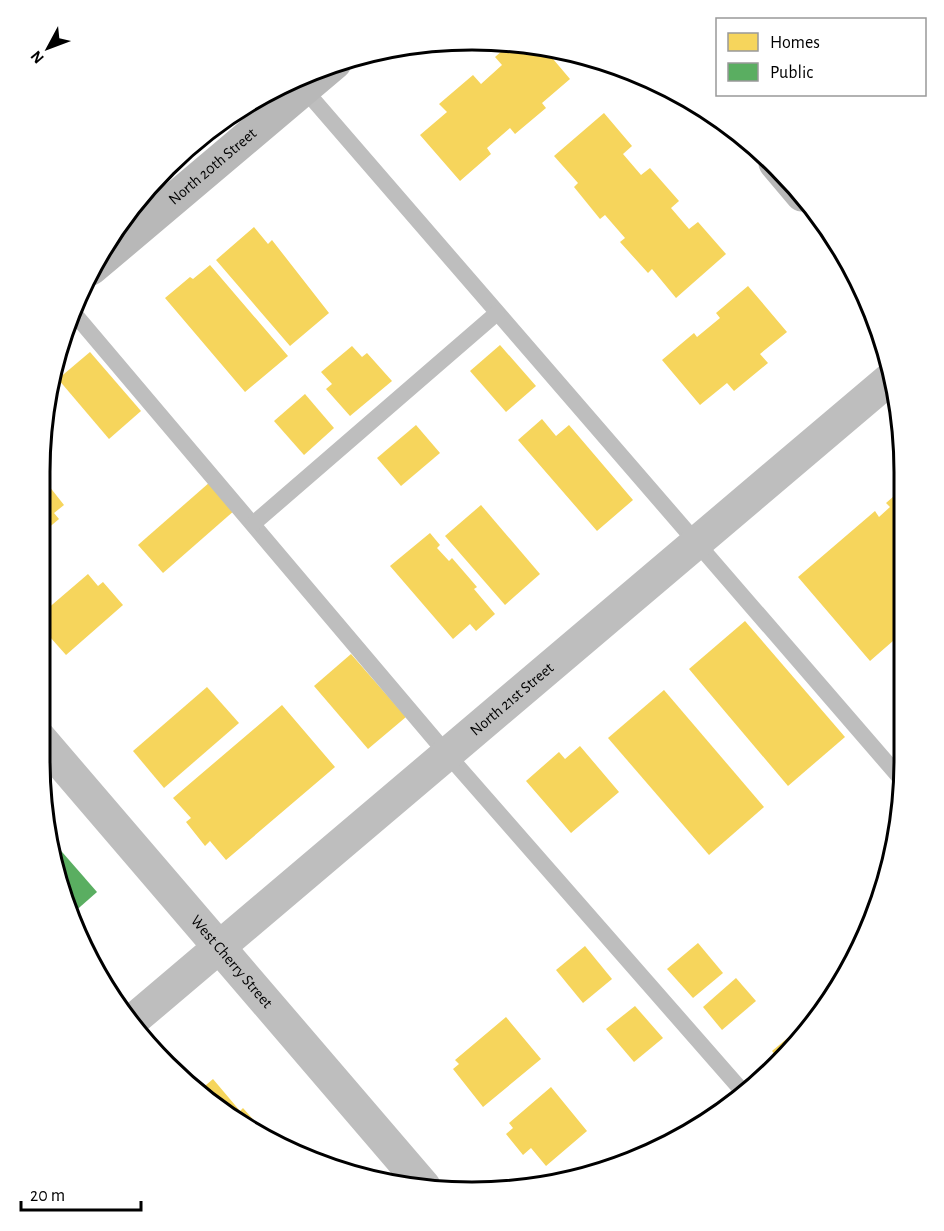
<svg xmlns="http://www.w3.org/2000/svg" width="944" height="1231" viewBox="0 0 944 1231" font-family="'Alegreya Sans',sans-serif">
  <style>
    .homes { fill: #f6d55c }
    .public { fill: #5aae61 }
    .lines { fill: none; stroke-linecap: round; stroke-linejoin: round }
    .lane { stroke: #bebebe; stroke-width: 16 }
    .street { stroke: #bebebe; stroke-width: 33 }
    .secondary { stroke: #b8b8b8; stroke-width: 33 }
    .labels { text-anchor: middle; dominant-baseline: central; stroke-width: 6; stroke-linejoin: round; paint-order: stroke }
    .street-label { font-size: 16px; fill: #000; stroke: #fff }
    .rim { fill: none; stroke: #000; stroke-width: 3 }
  </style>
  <rect width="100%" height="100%" fill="#fff"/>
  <g class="homes">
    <path d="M 511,43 L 542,46 L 570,79 L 542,103 L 546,108 L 515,134 L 510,128 L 487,148 L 491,154 L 460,181 L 420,135 L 447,112 L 439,104 L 473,75 L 481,84 L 502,65 L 495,57 Z"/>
    <path d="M 604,113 L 632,146 L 623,154 L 641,175 L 650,168 L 679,201 L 671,208 L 689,229 L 698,222 L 726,254 L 676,298 L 652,269 L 648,273 L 620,242 L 625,238 L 605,215 L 600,219 L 574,187 L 578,183 L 554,156 Z"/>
    <path d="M 254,227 L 268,244 L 272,240 L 329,313 L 290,346 L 216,260 Z"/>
    <path d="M 210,265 L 288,356 L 245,392 L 165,298 L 190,277 L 193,279 Z"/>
    <path d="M 748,286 L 787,332 L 760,354 L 768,363 L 734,391 L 727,383 L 700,405 L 662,360 L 694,333 L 697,337 L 720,318 L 716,313 Z"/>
    <path d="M 500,345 L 536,386 L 506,412 L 470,371 Z"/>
    <path d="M 352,346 L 362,357 L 367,353 L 392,381 L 350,416 L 326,389 L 332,384 L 321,372 Z"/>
    <path d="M 90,352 L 141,411 L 109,439 L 58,379 Z"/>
    <path d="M 305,394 L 334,428 L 304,455 L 274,421 Z"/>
    <path d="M 542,419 L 556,436 L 569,425 L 633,500 L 597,531 L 518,440 Z"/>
    <path d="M 416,425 L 440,453 L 401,486 L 377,458 Z"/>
    <path d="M 210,482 L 235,510 L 163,573 L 138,545 Z"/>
    <path d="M 49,486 L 64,505 L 54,513 L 59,519 L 40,535 L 40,494 Z"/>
    <path d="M 901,490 L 901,634 L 870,661 L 798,577 L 875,511 L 879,517 L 890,507 L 886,503 Z"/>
    <path d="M 481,505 L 540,574 L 505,605 L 445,536 Z"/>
    <path d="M 430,533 L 440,545 L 437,548 L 449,561 L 452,558 L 477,587 L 474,589 L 495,614 L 476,631 L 470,624 L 453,639 L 390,566 Z"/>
    <path d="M 88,574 L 98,586 L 103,582 L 123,605 L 66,655 L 50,637 L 45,642 L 39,636 L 39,616 Z"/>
    <path d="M 745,621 L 845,737 L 788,786 L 689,669 Z"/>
    <path d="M 351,654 L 406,717 L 368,749 L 314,686 Z"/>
    <path d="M 207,687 L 239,723 L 164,788 L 133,751 Z"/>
    <path d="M 664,690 L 764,807 L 709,855 L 608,738 Z"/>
    <path d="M 282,705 L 335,767 L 226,860 L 210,841 L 205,846 L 186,822 L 191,818 L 173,798 Z"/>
    <path d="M 580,746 L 619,792 L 571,833 L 526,781 L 559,752 L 565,759 Z"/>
    <path d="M 698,943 L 723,973 L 693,998 L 667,969 Z"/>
    <path d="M 585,946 L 612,979 L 583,1003 L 556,970 Z"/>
    <path d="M 736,978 L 756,1001 L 722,1030 L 703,1007 Z"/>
    <path d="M 635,1006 L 663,1038 L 634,1062 L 606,1029 Z"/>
    <path d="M 814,1016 L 817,1018 L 781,1062 L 772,1051 Z"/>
    <path d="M 506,1017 L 541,1059 L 483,1107 L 453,1069 L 459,1064 L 455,1060 Z"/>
    <path d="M 213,1079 L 240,1111 L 243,1108 L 257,1124 L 254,1126 L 262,1137 L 199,1091 Z"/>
    <path d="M 551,1087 L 587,1131 L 546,1166 L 531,1148 L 523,1155 L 506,1134 L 513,1128 L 509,1123 Z"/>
  </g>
  <path class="public" d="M 49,837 L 97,892 L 72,914 L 54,871 Z"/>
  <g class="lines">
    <g class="lane">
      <path d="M 304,89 L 901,779"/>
      <path d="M 72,311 L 447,754 L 744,1093"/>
      <path d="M 253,524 L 497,313"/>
    </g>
    <g class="street">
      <path id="s1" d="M 39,737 L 424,1186"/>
      <path id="s2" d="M 132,1021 L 892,377"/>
    </g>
    <g class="secondary">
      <path d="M 775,163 L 802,195"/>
      <path id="s3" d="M 91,269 L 335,63"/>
    </g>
  </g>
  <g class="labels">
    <g class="street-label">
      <text stroke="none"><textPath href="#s3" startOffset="159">North 20th Street</textPath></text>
      <text stroke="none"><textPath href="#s2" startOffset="498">North 21st Street</textPath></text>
      <text stroke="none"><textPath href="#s1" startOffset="296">West Cherry Street</textPath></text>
    </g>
  </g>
  <path d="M0 0H944V1231H0ZM472 50H472A422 422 0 0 1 894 472V760A422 422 0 0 1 472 1182H472A422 422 0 0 1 50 760V472A422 422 0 0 1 472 50Z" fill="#fff" fill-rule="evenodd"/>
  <path class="rim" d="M472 50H472A422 422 0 0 1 894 472V760A422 422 0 0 1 472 1182H472A422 422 0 0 1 50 760V472A422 422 0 0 1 472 50Z"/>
  <rect x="716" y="18" width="210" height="78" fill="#ffffff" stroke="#999999" stroke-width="1.5"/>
  <rect x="728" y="33" width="30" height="18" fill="#f6d55c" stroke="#999999" stroke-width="1.5"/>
  <text x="770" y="48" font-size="18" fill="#000000">Homes</text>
  <rect x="728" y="63" width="30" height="18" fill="#5aae61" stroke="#999999" stroke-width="1.5"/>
  <text x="770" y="78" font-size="18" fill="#000000">Public</text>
  <g transform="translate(48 48) rotate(229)" stroke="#ffffff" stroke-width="4.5" paint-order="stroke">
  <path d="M0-4.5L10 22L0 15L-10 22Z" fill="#000000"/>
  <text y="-9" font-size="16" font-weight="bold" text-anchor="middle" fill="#000000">N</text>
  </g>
  <path d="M21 1201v9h120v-9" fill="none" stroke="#000000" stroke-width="3"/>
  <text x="30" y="1201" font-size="18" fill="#000000" stroke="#ffffff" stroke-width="4.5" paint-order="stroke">20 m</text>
</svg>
